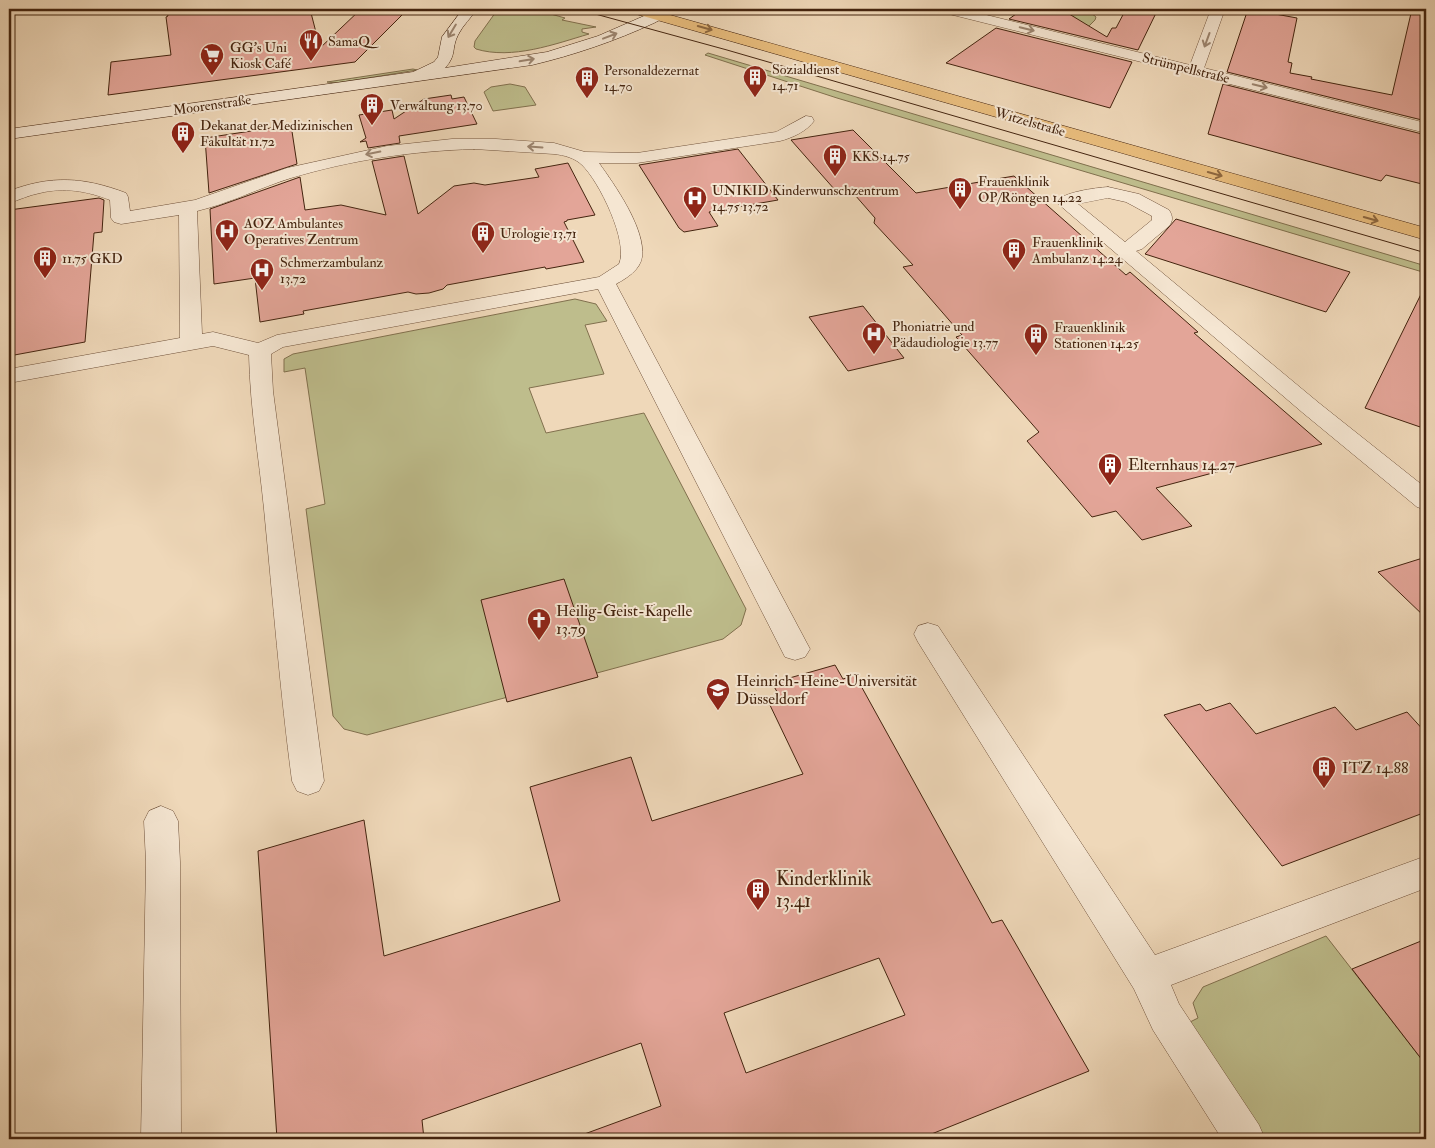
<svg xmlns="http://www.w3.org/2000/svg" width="1435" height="1148" viewBox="0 0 1435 1148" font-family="'IM FELL Double Pica',serif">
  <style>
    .green { fill: #bebd8c; stroke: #81704e }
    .building { fill: #e3a598; stroke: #44240f; fill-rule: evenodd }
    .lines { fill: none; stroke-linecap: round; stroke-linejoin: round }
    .street-casing { stroke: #6f513a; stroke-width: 1 }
    .secondary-casing { stroke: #44240f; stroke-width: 1 }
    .primary-casing { stroke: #44240f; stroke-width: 1 }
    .street { fill: #f5e6d2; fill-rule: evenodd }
    .secondary { fill: #f5e6d2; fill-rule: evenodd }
    .primary { fill: #e8bc7c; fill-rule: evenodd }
    .tram { stroke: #44240f; stroke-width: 1 }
    .oneway { stroke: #8e6840 }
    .oneway2 { stroke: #9c8570 }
    .labels { text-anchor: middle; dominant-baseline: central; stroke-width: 4; stroke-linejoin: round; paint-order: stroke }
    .far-poi-label { font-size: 14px; fill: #44240f; stroke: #f5e6d2; text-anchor: start }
    .far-street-label { font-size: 14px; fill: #44240f; stroke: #f5e6d2 }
    .poi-label { font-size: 16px; fill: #44240f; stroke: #f5e6d2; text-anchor: start }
    .near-poi-label { font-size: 19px; fill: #44240f; stroke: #f5e6d2; text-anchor: start }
  </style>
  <rect width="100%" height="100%" fill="#efd8b9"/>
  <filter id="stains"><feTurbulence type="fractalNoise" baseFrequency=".004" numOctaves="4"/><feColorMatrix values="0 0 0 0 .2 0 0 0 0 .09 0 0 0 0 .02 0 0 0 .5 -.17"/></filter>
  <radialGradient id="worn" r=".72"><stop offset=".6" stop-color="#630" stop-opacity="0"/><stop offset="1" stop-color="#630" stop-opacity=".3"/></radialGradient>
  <g class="green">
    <path d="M 498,9 L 533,9 L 565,18 L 562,20 L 596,27 L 582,29 L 582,32 L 589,34 C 555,44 512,60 476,49 L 474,47 L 475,41 Z"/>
    <path d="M 1064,9 L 1090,12 L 1096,17 L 1095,20 L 1084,31 L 1068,15 L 1071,13 Z"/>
    <path d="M 708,53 L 1426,266 L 1426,273 L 837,98 L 705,55 Z"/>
    <path d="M 413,69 L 417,70 L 336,83 L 327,82 Z"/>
    <path d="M 510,84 L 525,87 L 536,105 L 493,111 L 484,92 L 491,87 Z"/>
    <path d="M 575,299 L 596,304 L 607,321 L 585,325 L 604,374 L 529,388 L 546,433 L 644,413 L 746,609 L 741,625 L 723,639 L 367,735 L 344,729 L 333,716 L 306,509 L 325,504 L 305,368 L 284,372 L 284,359 L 293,354 Z"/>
    <path d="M 1326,936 L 1426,1065 L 1426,1139 L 1261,1139 L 1188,1023 L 1198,1018 L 1193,1003 L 1203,987 Z"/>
  </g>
  <g class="building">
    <path d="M 181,9 L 310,9 L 320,48 L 361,9 L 408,9 L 355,62 L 108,95 L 111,62 L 171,55 L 166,17 L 168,16 L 167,13 L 181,11 Z"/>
    <path d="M 1023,9 L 1061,9 L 1107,37 L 1112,28 L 1116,28 L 1126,9 L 1158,9 L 1138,50 L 1009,19 Z"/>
    <path d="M 1248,9 L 1297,18 L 1288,62 L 1292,63 L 1290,73 L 1312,77 L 1311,79 L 1392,95 L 1412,9 L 1426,9 L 1426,121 L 1227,72 Z"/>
    <path d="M 996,28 L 1132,62 L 1110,108 L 946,63 Z"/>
    <path d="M 1223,84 L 1426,135 L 1426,185 L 1386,175 L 1381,181 L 1208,134 Z"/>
    <path d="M 451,95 L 452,99 L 464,97 L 477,124 L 399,136 L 400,143 L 368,148 L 366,141 L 360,142 L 366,138 L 359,115 L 392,110 L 394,119 L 424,99 Z"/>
    <path d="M 291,125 L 297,164 L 209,193 L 205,138 Z"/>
    <path d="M 853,130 L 916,193 L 1014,176 L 1126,275 L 1130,272 L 1198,332 L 1194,333 L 1322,444 L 1156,488 L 1192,526 L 1142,540 L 1116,511 L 1092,517 L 1027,441 L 1039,432 L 956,337 L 962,335 L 903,267 L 913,265 L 874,223 L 875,218 L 848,187 L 835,190 L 791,140 Z"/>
    <path d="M 738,149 L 778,200 L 709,212 L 718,226 L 684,232 L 679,228 L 639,165 Z"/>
    <path d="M 404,156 L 418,214 L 454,186 L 474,183 L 485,185 L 539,177 L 535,169 L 568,163 L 595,215 L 567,220 L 567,221 L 564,222 L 584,262 L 546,269 L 545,267 L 447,285 L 443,289 L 429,293 L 416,294 L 408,292 L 303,311 L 304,314 L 260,322 L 255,278 L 214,284 L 210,209 L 300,177 L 305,210 L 341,205 L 386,215 L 372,161 Z"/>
    <path d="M 99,198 L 104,200 L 102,232 L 94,233 L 85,342 L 9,356 L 9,210 Z"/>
    <path d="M 1176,219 L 1350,272 L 1326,312 L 1145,254 Z"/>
    <path d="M 1426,284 L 1426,429 L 1365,408 Z"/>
    <path d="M 863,306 L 904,358 L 848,371 L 809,317 Z"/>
    <path d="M 1426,557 L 1426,618 L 1378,572 Z"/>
    <path d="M 564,579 L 598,677 L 507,702 L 481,600 Z"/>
    <path d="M 835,665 L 843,679 L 855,675 L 992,923 L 1002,920 L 1089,1071 L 919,1139 L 580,1139 L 579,1136 L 661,1106 L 641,1043 L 422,1120 L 424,1139 L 277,1139 L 258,851 L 364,820 L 384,956 L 560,901 L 530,787 L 631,757 L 652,821 L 803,774 L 768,701 L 780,697 L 772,683 ZM 879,958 L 905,1015 L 746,1073 L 724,1013 Z"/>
    <path d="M 1230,703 L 1256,734 L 1335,707 L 1356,730 L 1407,712 L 1426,733 L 1426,812 L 1282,866 L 1164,715 L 1200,704 L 1206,711 Z"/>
    <path d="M 1426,939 L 1426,1065 L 1352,969 Z"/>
  </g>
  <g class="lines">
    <g class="street-casing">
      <g id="street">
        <path d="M 939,9 L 962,9 L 1190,65 L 1211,9 L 1225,9 L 1204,68 L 1426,123 L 1426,133 L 941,12 Z"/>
        <path d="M 806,116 L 812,117 L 814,121 C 807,131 792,138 780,141 L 637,163 L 599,163 C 614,184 646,229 642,257 C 640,270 627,278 616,284 L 810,649 L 805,657 L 795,660 L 785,657 L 598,289 L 283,347 L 271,354 L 273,391 L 324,781 L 319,791 L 308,795 L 297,791 L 292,781 C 280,691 273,600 264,509 C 259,458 250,407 249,355 L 213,346 L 9,383 L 9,369 L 180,338 L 179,215 L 121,224 L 114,222 L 111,218 L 110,200 C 87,191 64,187 40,193 C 29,195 19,200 9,203 L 9,191 C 51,175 84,177 126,193 L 128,197 L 130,211 L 195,200 L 287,168 L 387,146 L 452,139 L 496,139 L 554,143 L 585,152 L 637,153 L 776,132 ZM 474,149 L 554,154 C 564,155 575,158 582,165 C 599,181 629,242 619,264 L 599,277 L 277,335 L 258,343 L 213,332 L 202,334 L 197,211 C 230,203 259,188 291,178 C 351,160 412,151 474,149 Z"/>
        <path d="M 1108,187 L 1139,194 L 1169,210 C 1173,216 1173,221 1169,226 L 1142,249 L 1136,251 L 1319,403 L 1426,488 L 1426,510 L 1417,507 L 1303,413 L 1056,202 C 1063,192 1095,188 1108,187 ZM 1108,198 L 1126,202 L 1152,216 L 1152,220 L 1125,242 L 1078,204 Z"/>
        <path d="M 928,623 L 938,626 L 1155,955 L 1426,856 L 1426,888 L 1171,985 L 1179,1004 L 1259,1125 L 1265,1139 L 1222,1139 L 1153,1030 L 1134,989 L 918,642 L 914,634 L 918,626 Z"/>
        <path d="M 161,806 L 173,811 L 178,821 L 180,862 L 181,1139 L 141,1139 L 146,862 L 144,821 L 149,811 Z"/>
      </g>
    </g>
    <g class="secondary-casing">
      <path id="secondary" d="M 463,9 L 477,9 C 471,18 463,25 458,35 C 451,49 457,55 445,68 L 547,52 L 598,36 L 660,9 L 677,9 C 672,16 661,19 654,23 C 615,41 574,55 532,65 L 9,139 L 9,129 L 413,72 L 434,62 L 438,57 L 442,37 Z"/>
    </g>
    <g class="primary-casing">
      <path id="primary" d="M 627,9 L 649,9 L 1426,228 L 1426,240 L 629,12 Z"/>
    </g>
    <use href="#street" class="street"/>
    <use href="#secondary" class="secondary"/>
    <use href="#primary" class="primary"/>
    <path class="tram" d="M 577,9 L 727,50 L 1426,253"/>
  </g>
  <defs><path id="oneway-shaft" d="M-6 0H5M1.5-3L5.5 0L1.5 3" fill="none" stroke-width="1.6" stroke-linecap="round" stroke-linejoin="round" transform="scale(1.25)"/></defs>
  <g class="oneway">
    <use href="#oneway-shaft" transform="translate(705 28) rotate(16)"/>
    <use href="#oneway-shaft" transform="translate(1215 174) rotate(16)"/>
    <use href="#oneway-shaft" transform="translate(1371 219) rotate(16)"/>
  </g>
  <g class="oneway2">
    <use href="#oneway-shaft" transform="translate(1027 29) rotate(14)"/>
    <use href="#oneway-shaft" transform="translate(452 31) rotate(121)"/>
    <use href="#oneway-shaft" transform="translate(610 36) rotate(-21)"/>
    <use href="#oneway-shaft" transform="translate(1207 40) rotate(110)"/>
    <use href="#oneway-shaft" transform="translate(527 60) rotate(-10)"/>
    <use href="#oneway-shaft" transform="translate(1260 86) rotate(14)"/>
    <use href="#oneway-shaft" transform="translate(535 147) rotate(-176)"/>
    <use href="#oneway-shaft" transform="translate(373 153) rotate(169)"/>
  </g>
  <defs>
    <g id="restaurant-pin" transform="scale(1.25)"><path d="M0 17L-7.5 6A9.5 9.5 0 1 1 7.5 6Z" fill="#8f2418" stroke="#f5e6d2"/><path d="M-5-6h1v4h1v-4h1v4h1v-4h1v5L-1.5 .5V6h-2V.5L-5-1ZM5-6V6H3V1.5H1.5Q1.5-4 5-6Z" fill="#fff"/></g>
    <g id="supermarket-pin" transform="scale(1.25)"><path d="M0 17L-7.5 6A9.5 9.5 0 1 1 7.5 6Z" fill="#8f2418" stroke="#f5e6d2"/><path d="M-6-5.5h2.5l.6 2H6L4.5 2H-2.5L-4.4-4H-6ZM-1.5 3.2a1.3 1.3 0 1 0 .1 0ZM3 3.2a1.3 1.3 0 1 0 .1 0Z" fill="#fff"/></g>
    <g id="building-pin" transform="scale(1.25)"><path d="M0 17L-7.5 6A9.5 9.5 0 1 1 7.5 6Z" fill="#8f2418" stroke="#f5e6d2"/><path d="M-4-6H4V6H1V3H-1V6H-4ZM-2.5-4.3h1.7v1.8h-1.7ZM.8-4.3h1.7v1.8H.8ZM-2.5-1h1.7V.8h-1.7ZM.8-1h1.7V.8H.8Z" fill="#fff"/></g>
    <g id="hospital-pin" transform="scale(1.25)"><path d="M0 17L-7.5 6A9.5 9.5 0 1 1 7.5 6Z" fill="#8f2418" stroke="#f5e6d2"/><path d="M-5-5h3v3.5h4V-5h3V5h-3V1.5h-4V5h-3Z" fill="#fff"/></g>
    <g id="church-pin" transform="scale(1.25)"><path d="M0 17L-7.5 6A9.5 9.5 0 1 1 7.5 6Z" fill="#8f2418" stroke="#f5e6d2"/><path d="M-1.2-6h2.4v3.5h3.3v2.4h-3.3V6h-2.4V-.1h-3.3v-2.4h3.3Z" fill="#fff"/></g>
    <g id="university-pin" transform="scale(1.25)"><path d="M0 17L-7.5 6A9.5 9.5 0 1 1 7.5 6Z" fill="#8f2418" stroke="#f5e6d2"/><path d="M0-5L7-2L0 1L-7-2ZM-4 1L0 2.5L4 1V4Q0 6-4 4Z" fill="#fff"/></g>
  </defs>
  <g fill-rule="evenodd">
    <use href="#restaurant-pin" x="311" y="41"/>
    <use href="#supermarket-pin" x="212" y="55"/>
    <use href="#building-pin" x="755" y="77"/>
    <use href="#building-pin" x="587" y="78"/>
    <use href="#building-pin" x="372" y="105"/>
    <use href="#building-pin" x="183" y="133"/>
    <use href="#building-pin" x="835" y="156"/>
    <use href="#building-pin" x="960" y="189"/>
    <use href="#hospital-pin" x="695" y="198"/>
    <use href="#hospital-pin" x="227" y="231"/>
    <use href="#building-pin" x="483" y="233"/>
    <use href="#building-pin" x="1014" y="250"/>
    <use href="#building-pin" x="45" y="258"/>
    <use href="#hospital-pin" x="262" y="270"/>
    <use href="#hospital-pin" x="874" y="334"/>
    <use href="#building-pin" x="1036" y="335"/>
    <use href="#building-pin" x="1110" y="465"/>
    <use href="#church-pin" x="539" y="620"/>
    <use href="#university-pin" x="718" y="690"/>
    <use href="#building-pin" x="1324" y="768"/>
    <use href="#building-pin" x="758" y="890"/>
  </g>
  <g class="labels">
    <g class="far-poi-label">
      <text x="328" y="41">SamaQ</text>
      <text x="230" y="47">GG's Uni<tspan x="230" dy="16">Kiosk Café</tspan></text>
      <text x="772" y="69">Sozialdienst<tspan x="772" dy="16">14.71</tspan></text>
      <text x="604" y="70">Personaldezernat<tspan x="604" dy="16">14.70</tspan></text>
      <text x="390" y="105">Verwaltung 13.70</text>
      <text x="200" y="125">Dekanat der Medizinischen<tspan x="200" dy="16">Fakultät 11.72</tspan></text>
      <text x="852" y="156">KKS 14.75</text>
      <text x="978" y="181">Frauenklinik<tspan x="978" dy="16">OP/Röntgen 14.22</tspan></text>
      <text x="712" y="190">UNIKID Kinderwunschzentrum<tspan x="712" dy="16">14.75 13.72</tspan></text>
      <text x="244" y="223">AOZ Ambulantes<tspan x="244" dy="16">Operatives Zentrum</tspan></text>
      <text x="500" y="233">Urologie 13.71</text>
      <text x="1032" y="242">Frauenklinik<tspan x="1032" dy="16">Ambulanz 14.24</tspan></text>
      <text x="62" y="258">11.75 GKD</text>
      <text x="280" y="262">Schmerzambulanz<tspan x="280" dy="16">13.72</tspan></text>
      <text x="892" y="326">Phoniatrie und<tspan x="892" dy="16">Pädaudiologie 13.77</tspan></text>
      <text x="1054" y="327">Frauenklinik<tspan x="1054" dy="16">Stationen 14.25</tspan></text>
    </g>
    <g class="far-street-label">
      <text transform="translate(1186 68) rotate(14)">Strümpellstraße</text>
      <text transform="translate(212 105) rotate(-8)">Moorenstraße</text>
      <text transform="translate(1030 122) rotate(16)">Witzelstraße</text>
    </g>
    <g class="poi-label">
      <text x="1128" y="465">Elternhaus 14.27</text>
      <text x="556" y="611">Heilig-Geist-Kapelle<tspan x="556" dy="18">13.79</tspan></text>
      <text x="736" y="681">Heinrich-Heine-Universität<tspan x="736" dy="18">Düsseldorf</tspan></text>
      <text x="1342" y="768">ITZ 14.88</text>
    </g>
    <g class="near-poi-label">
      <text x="776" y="879">Kinderklinik<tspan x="776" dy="22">13.41</tspan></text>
    </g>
  </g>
  <rect width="1435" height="1148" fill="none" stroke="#efd8b9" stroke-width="30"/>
  <rect x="10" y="10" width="1415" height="1128" fill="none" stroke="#44240f" stroke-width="2.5"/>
  <rect x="15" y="15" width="1405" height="1118" fill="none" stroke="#44240f"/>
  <rect width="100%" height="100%" filter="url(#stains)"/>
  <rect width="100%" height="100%" fill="url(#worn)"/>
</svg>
